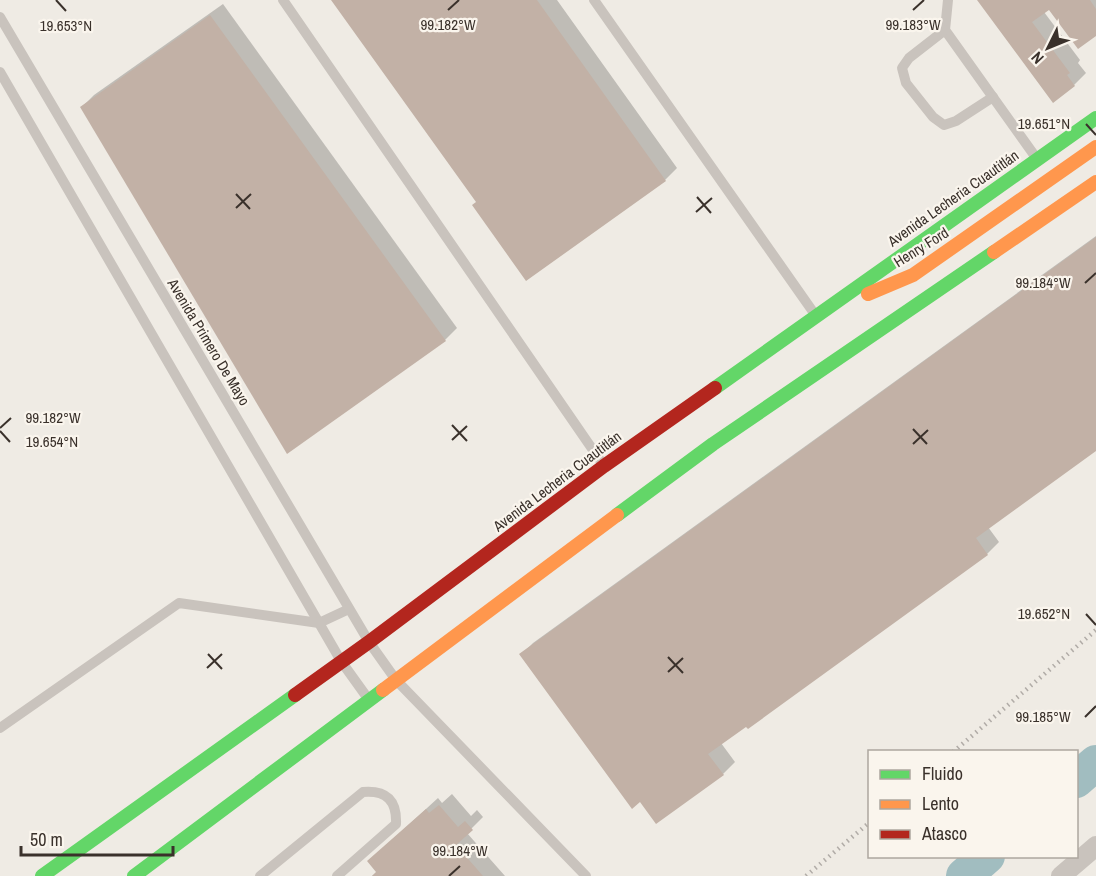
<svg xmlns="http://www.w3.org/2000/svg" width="1096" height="876" viewBox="0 0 1096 876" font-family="'Archivo Narrow',sans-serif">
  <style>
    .shadow { fill: #0003 }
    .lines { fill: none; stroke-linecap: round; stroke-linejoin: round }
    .river { stroke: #a1bdc0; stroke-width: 36 }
    .building { fill: #c2b1a6 }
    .lane { stroke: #c9c3bd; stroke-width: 10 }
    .street { stroke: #c9c3bd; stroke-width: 20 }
    .fast { stroke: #63d668; stroke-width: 14 }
    .slow { stroke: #ff974d; stroke-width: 14 }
    .jam { stroke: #b3261e; stroke-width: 14 }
    .rail { stroke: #b1aca7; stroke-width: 4.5; stroke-dasharray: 1.5 4.5; stroke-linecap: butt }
    .ticks { fill: none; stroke: #3a312b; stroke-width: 2 }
    .labels { text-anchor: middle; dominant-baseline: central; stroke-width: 4.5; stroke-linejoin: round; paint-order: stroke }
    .street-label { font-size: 15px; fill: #3a312b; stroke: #faf5ed }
    .ticks-label { font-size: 15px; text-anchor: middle; fill: #3a312b; stroke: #faf5ed; stroke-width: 4.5; stroke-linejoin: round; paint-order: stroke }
  </style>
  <rect width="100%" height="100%" fill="#efebe4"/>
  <g class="shadow">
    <path d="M 333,0 L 557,0 L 677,168 L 665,180 L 527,279 L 477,202 Z"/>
    <path d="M 978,0 L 1096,0 L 1096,34 L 1049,8 L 1044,12 L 1080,60 L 1078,63 L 1086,73 L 1074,85 Z"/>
    <path d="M 223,4 L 457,328 L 445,340 L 287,452 L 82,107 L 94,95 Z"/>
    <path d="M 1096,236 L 1096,449 L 988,527 L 999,542 L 987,554 L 721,743 L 735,762 L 723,774 L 521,655 L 533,643 Z"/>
    <path d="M 452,794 L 471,816 L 477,810 L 483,817 L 467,833 L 505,876 L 372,876 L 378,871 L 369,861 L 438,798 L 442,803 Z"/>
  </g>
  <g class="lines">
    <g class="river">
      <path d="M 1076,780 L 1096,763"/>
      <path d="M 964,876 L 987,856"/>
    </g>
  </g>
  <g class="building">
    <path d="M 331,0 L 537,0 L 666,181 L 526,281 L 472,205 L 476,202 Z"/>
    <path d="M 977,0 L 1090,0 L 1096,9 L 1096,36 L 1078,49 L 1049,10 L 1032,22 L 1070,73 L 1067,75 L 1075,86 L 1053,103 Z"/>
    <path d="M 210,15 L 446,341 L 287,454 L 80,107 Z"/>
    <path d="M 1096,237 L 1096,451 L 976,538 L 988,555 L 748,729 L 746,727 L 708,754 L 724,775 L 656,824 L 640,802 L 632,809 L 519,654 Z"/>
    <path d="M 439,805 L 458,827 L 465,821 L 473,830 L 456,845 L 483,876 L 372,876 L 376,872 L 367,861 L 426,809 L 429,813 Z"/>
  </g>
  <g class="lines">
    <g class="lane">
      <path d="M 283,0 L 604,466"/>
      <path d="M 594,0 L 816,316"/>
      <path d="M 948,0 L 945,30 L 1037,159"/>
      <path d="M 0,17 L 369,642 L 396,680 L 586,876"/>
      <path d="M 945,30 L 909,58 L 902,68 L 906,83 L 933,117 L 944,125 L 956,121 L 993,97"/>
      <path d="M 0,72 L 341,661 L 369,700"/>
      <path d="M 0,728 L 179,603 L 319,623 L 349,609"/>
      <path d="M 260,876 L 363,792 C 387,790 397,801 396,824 L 337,876"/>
    </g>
    <path class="street" d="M 1061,876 L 1096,846"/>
    <g class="fast">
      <path d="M 715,388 L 1096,118"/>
      <path d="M 617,515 L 713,444 L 994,252"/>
      <path d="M 42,876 L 295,695"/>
      <path d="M 134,876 L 383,690"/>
    </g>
    <g class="slow">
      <path d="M 994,252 L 1096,182"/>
      <path d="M 868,294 L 913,275 L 1096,147"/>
      <path d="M 383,690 L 617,515"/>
    </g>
    <path class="jam" d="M 295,695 L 369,642 L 604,466 L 715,388"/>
    <g class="rail">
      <path d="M 953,752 L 1096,630"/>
      <path d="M 806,876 L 870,822"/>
    </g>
  </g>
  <path class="ticks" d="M 56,0 L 66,11M 448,10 L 459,0M 913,10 L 924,0M 1086,124 L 1096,135M 236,194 L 250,209M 697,197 L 711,213M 236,208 L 251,194M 696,212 L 712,198M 1085,283 L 1096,273M 452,425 L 467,441M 0,428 L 11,418M 913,429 L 927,444M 0,431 L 10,442M 452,440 L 467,426M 913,444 L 928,430M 1086,614 L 1096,625M 208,654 L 222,669M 668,657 L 683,673M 207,668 L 222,654M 668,672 L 683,658M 1085,717 L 1096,706M 449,876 L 460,866"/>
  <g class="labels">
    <g class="street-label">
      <text transform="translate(953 198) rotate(-35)">Avenida Lecheria Cuautitlán</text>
      <text transform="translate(921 247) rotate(-32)">Henry Ford</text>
      <text transform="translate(209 342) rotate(59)">Avenida Primero De Mayo</text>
      <text transform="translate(557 481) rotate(-37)">Avenida Lecheria Cuautitlán</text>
    </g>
  </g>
  <g class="ticks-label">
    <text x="448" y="30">99.182°W</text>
    <text x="913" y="30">99.183°W</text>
    <text x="66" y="31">19.653°N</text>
    <text x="1044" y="129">19.651°N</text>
    <text x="1043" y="288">99.184°W</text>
    <text x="53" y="423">99.182°W</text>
    <text x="52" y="447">19.654°N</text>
    <text x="1044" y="619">19.652°N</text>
    <text x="1043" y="722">99.185°W</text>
    <text x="460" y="856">99.184°W</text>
  </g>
  <rect x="868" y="750" width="210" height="108" fill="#faf5ed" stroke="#ada79f" stroke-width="1.5"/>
  <rect x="880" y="770" width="30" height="9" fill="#63d668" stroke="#ada79f" stroke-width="1.5"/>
  <text x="922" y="780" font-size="18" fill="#3a312b">Fluido</text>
  <rect x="880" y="800" width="30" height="9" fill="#ff974d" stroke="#ada79f" stroke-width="1.5"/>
  <text x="922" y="810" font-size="18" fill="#3a312b">Lento</text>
  <rect x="880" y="830" width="30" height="9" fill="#b3261e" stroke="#ada79f" stroke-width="1.5"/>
  <text x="922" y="840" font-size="18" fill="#3a312b">Atasco</text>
  <g transform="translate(1048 48) rotate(227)" stroke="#faf5ed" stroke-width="4.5" paint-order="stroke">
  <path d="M0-4.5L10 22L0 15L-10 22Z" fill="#3a312b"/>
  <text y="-9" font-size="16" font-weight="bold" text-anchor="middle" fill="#3a312b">N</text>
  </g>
  <path d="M21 846v9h152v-9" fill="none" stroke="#3a312b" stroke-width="3"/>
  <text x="30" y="846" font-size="18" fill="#3a312b" stroke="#faf5ed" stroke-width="4.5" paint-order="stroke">50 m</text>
</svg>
